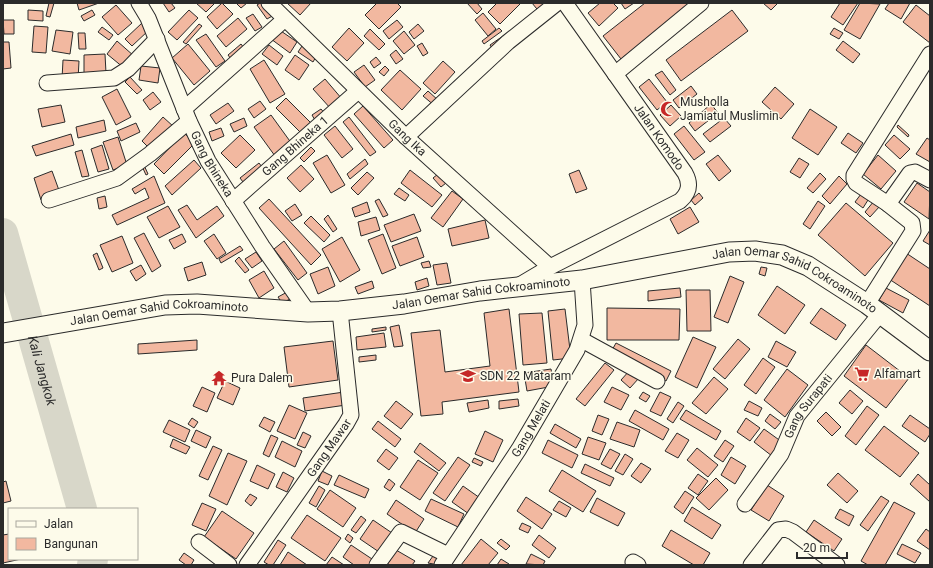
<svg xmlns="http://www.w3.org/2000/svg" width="933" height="568" viewBox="0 0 933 568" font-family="Roboto,sans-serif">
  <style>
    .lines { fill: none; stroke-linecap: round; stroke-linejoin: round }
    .river { stroke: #d8d7c9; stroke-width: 30 }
    .building { fill: #f2b8a0; stroke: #2b2b2b }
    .minor-casing { stroke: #2b2b2b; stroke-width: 17 }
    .tertiary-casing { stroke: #2b2b2b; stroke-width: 21 }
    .minor { stroke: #fdfbea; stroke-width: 15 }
    .tertiary { stroke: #fdfbea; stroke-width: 19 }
    .labels { text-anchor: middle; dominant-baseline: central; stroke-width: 3; stroke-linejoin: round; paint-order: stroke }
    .poi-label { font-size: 12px; fill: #2b2b2b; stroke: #fdfbea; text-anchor: start }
    .street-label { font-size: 12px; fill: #2b2b2b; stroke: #fdfbea }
    .water-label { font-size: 13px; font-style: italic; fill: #2b2b2b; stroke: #fdfbea }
  </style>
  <rect width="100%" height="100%" fill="#fdfbea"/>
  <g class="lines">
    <g class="river">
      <path id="s1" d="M 3,233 L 82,509"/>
      <path d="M 92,565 L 93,559"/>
    </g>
  </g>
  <g class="building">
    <path d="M 49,3 L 54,3 L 50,17 L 46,16 Z"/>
    <path d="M 77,3 L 99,3 L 79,10 Z"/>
    <path d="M 163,3 L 171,3 L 175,8 L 169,12 Z"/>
    <path d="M 196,3 L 215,3 L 206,12 Z"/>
    <path d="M 222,3 L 233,14 L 217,29 L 207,17 Z"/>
    <path d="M 236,3 L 247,3 L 241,8 Z"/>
    <path d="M 260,3 L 265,3 L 274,15 L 267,19 L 257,5 Z"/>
    <path d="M 287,3 L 311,3 L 300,15 Z"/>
    <path d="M 377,3 L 397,3 L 401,7 L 379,29 L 365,15 Z"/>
    <path d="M 467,3 L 477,3 L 482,9 L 477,14 Z"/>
    <path d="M 497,3 L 521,3 L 500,24 L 488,12 Z"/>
    <path d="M 532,3 L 552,3 L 541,14 Z"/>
    <path d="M 600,3 L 613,3 L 618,8 L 599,26 L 588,13 Z"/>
    <path d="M 621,3 L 634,3 L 625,9 Z"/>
    <path d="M 645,3 L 692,3 L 621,59 L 603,36 Z"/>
    <path d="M 763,3 L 778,3 L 771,10 Z"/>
    <path d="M 840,3 L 858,3 L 843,25 L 831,17 Z"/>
    <path d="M 860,3 L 880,4 L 860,39 L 844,30 Z"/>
    <path d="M 889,3 L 910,3 L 901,19 L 885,9 Z"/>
    <path d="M 116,5 L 132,23 L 118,35 L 102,17 Z"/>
    <path d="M 916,5 L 930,16 L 930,43 L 903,22 Z"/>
    <path d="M 28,10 L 43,11 L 43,21 L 28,20 Z"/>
    <path d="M 92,10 L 95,15 L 84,21 L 81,16 Z"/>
    <path d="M 189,10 L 198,18 L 177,40 L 168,32 Z"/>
    <path d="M 732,10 L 748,31 L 681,81 L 666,60 Z"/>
    <path d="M 483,13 L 496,29 L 488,36 L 475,20 Z"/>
    <path d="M 253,14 L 262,27 L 255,31 L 246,18 Z"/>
    <path d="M 238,18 L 247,29 L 226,47 L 217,36 Z"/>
    <path d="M 3,20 L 14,20 L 14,34 L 4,34 Z"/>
    <path d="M 397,20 L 403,27 L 389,39 L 383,31 Z"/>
    <path d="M 142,23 L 149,30 L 132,46 L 125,39 Z"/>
    <path d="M 199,24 L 202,26 L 186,44 L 183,42 Z"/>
    <path d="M 418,24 L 424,31 L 414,39 L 409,32 Z"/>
    <path d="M 34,26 L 48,27 L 46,53 L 32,52 Z"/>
    <path d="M 102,27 L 113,35 L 109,40 L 98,32 Z"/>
    <path d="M 349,28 L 364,43 L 347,61 L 332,47 Z"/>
    <path d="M 499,28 L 502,31 L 484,44 L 482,41 Z"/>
    <path d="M 834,28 L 843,33 L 839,39 L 830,34 Z"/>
    <path d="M 278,29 L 297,42 L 290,53 L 271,39 Z"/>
    <path d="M 370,29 L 385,44 L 379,50 L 364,36 Z"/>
    <path d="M 56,30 L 73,32 L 70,54 L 52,51 Z"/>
    <path d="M 404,31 L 415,45 L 404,54 L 393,41 Z"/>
    <path d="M 78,33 L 85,33 L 86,49 L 79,49 Z"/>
    <path d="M 206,34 L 225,61 L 216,67 L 196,40 Z"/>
    <path d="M 503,36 L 507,42 L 494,51 L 490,45 Z"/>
    <path d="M 117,41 L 134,56 L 124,68 L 107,54 Z"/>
    <path d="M 843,41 L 860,54 L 853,63 L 836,50 Z"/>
    <path d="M 3,42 L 9,42 L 11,68 L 3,69 Z"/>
    <path d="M 422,43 L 428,53 L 423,56 L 417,46 Z"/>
    <path d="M 188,44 L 210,71 L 194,85 L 172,58 Z"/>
    <path d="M 241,44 L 244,48 L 231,59 L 228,55 Z"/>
    <path d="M 269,45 L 283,56 L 277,65 L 262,54 Z"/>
    <path d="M 302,46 L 317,55 L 313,62 L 298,52 Z"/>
    <path d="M 396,50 L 403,59 L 396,64 L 390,55 Z"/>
    <path d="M 105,54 L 106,73 L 84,74 L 84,55 Z"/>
    <path d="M 295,55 L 309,65 L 299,80 L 285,70 Z"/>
    <path d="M 376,57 L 381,63 L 374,68 L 370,62 Z"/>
    <path d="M 63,60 L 79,61 L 78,80 L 62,79 Z"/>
    <path d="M 264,60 L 285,94 L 270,103 L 250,69 Z"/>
    <path d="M 443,61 L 455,72 L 435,94 L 423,83 Z"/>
    <path d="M 364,65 L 375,80 L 365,87 L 354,72 Z"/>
    <path d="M 141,66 L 160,68 L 158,83 L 139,80 Z"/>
    <path d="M 385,66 L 389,70 L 384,76 L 379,72 Z"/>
    <path d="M 400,70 L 421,89 L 402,110 L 381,90 Z"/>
    <path d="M 662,71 L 676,90 L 670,95 L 655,75 Z"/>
    <path d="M 130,77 L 142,90 L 137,94 L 125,82 Z"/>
    <path d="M 325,79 L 342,99 L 331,109 L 313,89 Z"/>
    <path d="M 649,79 L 667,102 L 657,110 L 639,87 Z"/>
    <path d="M 691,86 L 697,94 L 679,108 L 673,100 Z"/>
    <path d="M 775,87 L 794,104 L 781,119 L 762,102 Z"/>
    <path d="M 117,89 L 131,117 L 116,125 L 102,97 Z"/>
    <path d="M 428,91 L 439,101 L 435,106 L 423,96 Z"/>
    <path d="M 153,92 L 161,102 L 150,110 L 143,100 Z"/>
    <path d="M 286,98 L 311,123 L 301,133 L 276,108 Z"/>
    <path d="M 260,101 L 266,109 L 254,118 L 248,109 Z"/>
    <path d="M 228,103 L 234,111 L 216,124 L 210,115 Z"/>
    <path d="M 711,104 L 718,113 L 695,131 L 689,123 Z"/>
    <path d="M 61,105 L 65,122 L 42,127 L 38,109 Z"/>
    <path d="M 671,105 L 681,116 L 670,126 L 660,115 Z"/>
    <path d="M 363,106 L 393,140 L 384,148 L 354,114 Z"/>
    <path d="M 321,109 L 326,115 L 316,122 L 312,115 Z"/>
    <path d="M 810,109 L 837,127 L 818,155 L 792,138 Z"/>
    <path d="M 271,115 L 292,144 L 275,156 L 254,127 Z"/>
    <path d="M 163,117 L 174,127 L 152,151 L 142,141 Z"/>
    <path d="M 349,117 L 376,152 L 370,156 L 343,122 Z"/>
    <path d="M 244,118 L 247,126 L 234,132 L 230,124 Z"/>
    <path d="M 724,118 L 731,126 L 710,142 L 703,134 Z"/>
    <path d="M 104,120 L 106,131 L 78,138 L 76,127 Z"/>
    <path d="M 136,123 L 140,132 L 121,141 L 117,131 Z"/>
    <path d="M 898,125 L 909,135 L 908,137 L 897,127 Z"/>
    <path d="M 335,126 L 353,149 L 342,158 L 324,135 Z"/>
    <path d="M 684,126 L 705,152 L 694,160 L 674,134 Z"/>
    <path d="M 221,128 L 224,136 L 212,141 L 209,132 Z"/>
    <path d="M 184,133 L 195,143 L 164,174 L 154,164 Z"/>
    <path d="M 848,133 L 863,143 L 856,153 L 841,143 Z"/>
    <path d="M 71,134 L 74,145 L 36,156 L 32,146 Z"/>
    <path d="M 240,135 L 255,150 L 236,168 L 221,153 Z"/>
    <path d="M 894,135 L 910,149 L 900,159 L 885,145 Z"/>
    <path d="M 118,137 L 127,165 L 113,170 L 103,142 Z"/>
    <path d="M 927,138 L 930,140 L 930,162 L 916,154 Z"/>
    <path d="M 102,145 L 109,169 L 98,172 L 91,149 Z"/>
    <path d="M 311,147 L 315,151 L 304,162 L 300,158 Z"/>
    <path d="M 82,150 L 89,176 L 82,177 L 75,152 Z"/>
    <path d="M 327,155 L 345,185 L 331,193 L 313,163 Z"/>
    <path d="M 718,155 L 731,171 L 719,181 L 706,164 Z"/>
    <path d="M 878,155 L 896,171 L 881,189 L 863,174 Z"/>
    <path d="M 799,158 L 809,164 L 800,178 L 790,172 Z"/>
    <path d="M 365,159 L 368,164 L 350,179 L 347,174 Z"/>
    <path d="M 194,160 L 201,168 L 172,195 L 165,186 Z"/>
    <path d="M 143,163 L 148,174 L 146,175 L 141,164 Z"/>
    <path d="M 259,163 L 262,167 L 243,182 L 240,178 Z"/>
    <path d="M 301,165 L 314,179 L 300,192 L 287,178 Z"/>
    <path d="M 410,170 L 442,195 L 432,207 L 401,183 Z"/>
    <path d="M 579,170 L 587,189 L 576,193 L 569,174 Z"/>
    <path d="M 52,171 L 60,193 L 41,200 L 34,178 Z"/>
    <path d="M 367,172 L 374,178 L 358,195 L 351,188 Z"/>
    <path d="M 820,173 L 826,179 L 813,193 L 807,188 Z"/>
    <path d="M 438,174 L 446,183 L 441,187 L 433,178 Z"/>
    <path d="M 154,176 L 165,203 L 117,225 L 112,215 L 149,198 L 145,188 L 135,194 L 132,189 Z"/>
    <path d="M 839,176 L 847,184 L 830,204 L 822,196 Z"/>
    <path d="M 917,183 L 930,192 L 929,219 L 904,202 Z"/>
    <path d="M 399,188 L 409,195 L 405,201 L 394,194 Z"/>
    <path d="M 452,191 L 463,199 L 443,227 L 431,218 Z"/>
    <path d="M 699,193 L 703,198 L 695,205 L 691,200 Z"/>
    <path d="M 861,194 L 868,200 L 863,208 L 855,202 Z"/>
    <path d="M 105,196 L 107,207 L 99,209 L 97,198 Z"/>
    <path d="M 269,199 L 321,255 L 311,265 L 259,208 Z"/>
    <path d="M 379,199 L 388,215 L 383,217 L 375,201 Z"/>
    <path d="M 818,201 L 825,206 L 810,229 L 803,224 Z"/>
    <path d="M 874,201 L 880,206 L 870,217 L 865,212 Z"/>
    <path d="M 367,202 L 370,212 L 355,217 L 352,208 Z"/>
    <path d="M 846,203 L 893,243 L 865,276 L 818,235 Z"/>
    <path d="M 295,204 L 302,215 L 292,221 L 285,211 Z"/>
    <path d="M 187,205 L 197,220 L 217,206 L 224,216 L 196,238 L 178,210 Z"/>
    <path d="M 168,206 L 180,227 L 159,238 L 147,217 Z"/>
    <path d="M 690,207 L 699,222 L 678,234 L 670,219 Z"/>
    <path d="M 414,214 L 421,231 L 391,242 L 384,225 Z"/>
    <path d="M 328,215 L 337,229 L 333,232 L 324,219 Z"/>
    <path d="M 311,216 L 330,235 L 324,242 L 304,223 Z"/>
    <path d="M 376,217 L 380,230 L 361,236 L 358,222 Z"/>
    <path d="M 485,220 L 489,238 L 452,246 L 448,229 Z"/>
    <path d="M 930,230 L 930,245 L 923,241 Z"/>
    <path d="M 144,233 L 161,266 L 152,272 L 134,238 Z"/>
    <path d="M 182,234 L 186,242 L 174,249 L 169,240 Z"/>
    <path d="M 214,234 L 226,253 L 217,259 L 204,241 Z"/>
    <path d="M 383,234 L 396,268 L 382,274 L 368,240 Z"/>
    <path d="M 122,236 L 133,263 L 112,272 L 100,245 Z"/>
    <path d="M 342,237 L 360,270 L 340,282 L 322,249 Z"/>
    <path d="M 417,237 L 424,257 L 400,266 L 392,246 Z"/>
    <path d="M 284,241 L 307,273 L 298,280 L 274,249 Z"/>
    <path d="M 240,246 L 243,250 L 221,263 L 219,259 Z"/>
    <path d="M 256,252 L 262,261 L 252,268 L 245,259 Z"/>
    <path d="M 97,253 L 103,268 L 99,270 L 93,255 Z"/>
    <path d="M 906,253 L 930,269 L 930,306 L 889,279 Z"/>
    <path d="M 239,257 L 249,270 L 245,273 L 235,261 Z"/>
    <path d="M 429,261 L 431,267 L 423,268 L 421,263 Z"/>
    <path d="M 202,262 L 206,275 L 188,281 L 184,268 Z"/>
    <path d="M 447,263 L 451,283 L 437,285 L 433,265 Z"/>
    <path d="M 141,265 L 146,274 L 136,281 L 130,271 Z"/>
    <path d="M 328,267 L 335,286 L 318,294 L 310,274 Z"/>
    <path d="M 761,267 L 767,268 L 765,276 L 759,274 Z"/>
    <path d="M 264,271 L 274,288 L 259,298 L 249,280 Z"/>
    <path d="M 730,276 L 744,282 L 728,323 L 714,317 Z"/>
    <path d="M 427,278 L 429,286 L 417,290 L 415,282 Z"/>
    <path d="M 372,281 L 374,288 L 358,294 L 355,287 Z"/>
    <path d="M 777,286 L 805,305 L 785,334 L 758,315 Z"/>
    <path d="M 680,288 L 681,297 L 648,301 L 648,291 Z"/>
    <path d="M 886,288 L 909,300 L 903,313 L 879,300 Z"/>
    <path d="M 686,290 L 710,290 L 711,331 L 687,331 Z"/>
    <path d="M 289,291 L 292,298 L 282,303 L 278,297 Z"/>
    <path d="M 607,308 L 680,309 L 679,340 L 607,340 Z"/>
    <path d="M 821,308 L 846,325 L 836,340 L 810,323 Z"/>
    <path d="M 509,309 L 519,392 L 442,402 L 443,414 L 421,416 L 411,333 L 440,330 L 445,372 L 490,366 L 484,313 Z"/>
    <path d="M 565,309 L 571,358 L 553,360 L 548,311 Z"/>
    <path d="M 542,313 L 547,363 L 523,365 L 519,314 Z"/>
    <path d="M 399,325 L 403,346 L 394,347 L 390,327 Z"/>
    <path d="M 386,327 L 386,330 L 372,332 L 372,329 Z"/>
    <path d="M 384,333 L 386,347 L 357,350 L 356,337 Z"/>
    <path d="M 693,337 L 716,347 L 697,388 L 675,377 Z"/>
    <path d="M 738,339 L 750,349 L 725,379 L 713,369 Z"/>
    <path d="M 197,340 L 197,350 L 138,354 L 138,344 Z"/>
    <path d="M 333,341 L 338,380 L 289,387 L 284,347 Z"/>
    <path d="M 776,341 L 796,352 L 787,367 L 768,357 Z"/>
    <path d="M 616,343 L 671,371 L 666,381 L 611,352 Z"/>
    <path d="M 866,345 L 909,378 L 886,408 L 844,376 Z"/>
    <path d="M 376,355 L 376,360 L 359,362 L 359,357 Z"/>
    <path d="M 763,358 L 775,367 L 756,394 L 744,385 Z"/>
    <path d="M 605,363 L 614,370 L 585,406 L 576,399 Z"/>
    <path d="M 551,369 L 554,386 L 527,391 L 524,373 Z"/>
    <path d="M 787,369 L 808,385 L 785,417 L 764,400 Z"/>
    <path d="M 630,370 L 639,378 L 630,388 L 621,380 Z"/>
    <path d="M 714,377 L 728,389 L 706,414 L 692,403 Z"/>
    <path d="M 225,381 L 240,388 L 233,405 L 217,398 Z"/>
    <path d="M 202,387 L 215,393 L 207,412 L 193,406 Z"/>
    <path d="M 612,387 L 629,395 L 621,410 L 604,402 Z"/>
    <path d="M 850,390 L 863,401 L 852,414 L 839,403 Z"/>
    <path d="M 344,392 L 346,405 L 305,411 L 303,398 Z"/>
    <path d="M 643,392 L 650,396 L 646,402 L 639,398 Z"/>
    <path d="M 660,392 L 671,397 L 661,416 L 650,411 Z"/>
    <path d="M 518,399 L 519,406 L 499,409 L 499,401 Z"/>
    <path d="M 488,400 L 489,408 L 469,412 L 467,403 Z"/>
    <path d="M 396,401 L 413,414 L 401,429 L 384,416 Z"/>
    <path d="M 749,401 L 762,408 L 758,416 L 744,410 Z"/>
    <path d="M 678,402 L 684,406 L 673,423 L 667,419 Z"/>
    <path d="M 289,405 L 307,413 L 295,439 L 277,431 Z"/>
    <path d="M 867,406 L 879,415 L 856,445 L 845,436 Z"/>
    <path d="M 635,410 L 669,429 L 663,440 L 629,421 Z"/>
    <path d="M 686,410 L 721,431 L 716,440 L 680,419 Z"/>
    <path d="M 826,412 L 841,427 L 832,436 L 817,421 Z"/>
    <path d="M 770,414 L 781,422 L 775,429 L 765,421 Z"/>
    <path d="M 598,415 L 609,419 L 602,435 L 592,431 Z"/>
    <path d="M 910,415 L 930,429 L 930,434 L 925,442 L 902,426 Z"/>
    <path d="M 264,417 L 275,422 L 270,432 L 259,426 Z"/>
    <path d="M 192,418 L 198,422 L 194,428 L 188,424 Z"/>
    <path d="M 746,418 L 760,428 L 750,441 L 737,432 Z"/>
    <path d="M 169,420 L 190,430 L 185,442 L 163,432 Z"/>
    <path d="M 378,421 L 401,439 L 395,447 L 372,429 Z"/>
    <path d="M 617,422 L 640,430 L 634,447 L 610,439 Z"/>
    <path d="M 555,424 L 581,439 L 576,448 L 550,433 Z"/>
    <path d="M 884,426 L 919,453 L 900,477 L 865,450 Z"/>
    <path d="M 764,429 L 782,442 L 772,456 L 754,442 Z"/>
    <path d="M 196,430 L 211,437 L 206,448 L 191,441 Z"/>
    <path d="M 485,431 L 503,440 L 493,462 L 475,454 Z"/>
    <path d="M 303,432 L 311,436 L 305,448 L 297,445 Z"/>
    <path d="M 677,433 L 689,440 L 678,458 L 665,451 Z"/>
    <path d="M 271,435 L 278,438 L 269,457 L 263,454 Z"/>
    <path d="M 588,437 L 606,443 L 599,460 L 582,454 Z"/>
    <path d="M 173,439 L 190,447 L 186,454 L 170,447 Z"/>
    <path d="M 548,440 L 578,455 L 572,468 L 542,453 Z"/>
    <path d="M 725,440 L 734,446 L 723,462 L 714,456 Z"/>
    <path d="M 282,441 L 302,451 L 295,467 L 275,457 Z"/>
    <path d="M 420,443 L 446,463 L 439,471 L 414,452 Z"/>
    <path d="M 213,446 L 222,450 L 208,480 L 199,476 Z"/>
    <path d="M 697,448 L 718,465 L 708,477 L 687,460 Z"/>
    <path d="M 386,449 L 398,458 L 389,470 L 377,461 Z"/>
    <path d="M 610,449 L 620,454 L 611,469 L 601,464 Z"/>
    <path d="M 228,453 L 247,461 L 227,505 L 209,496 Z"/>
    <path d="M 625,454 L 633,459 L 623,475 L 615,471 Z"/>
    <path d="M 458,457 L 470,465 L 445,501 L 433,493 Z"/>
    <path d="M 731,457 L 746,466 L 735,484 L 721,475 Z"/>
    <path d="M 474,458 L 483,462 L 481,466 L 472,462 Z"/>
    <path d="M 418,460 L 438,473 L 420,500 L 400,487 Z"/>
    <path d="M 641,463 L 651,469 L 641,483 L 631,476 Z"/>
    <path d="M 585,464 L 614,478 L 610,486 L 581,473 Z"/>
    <path d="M 257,465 L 275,474 L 268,489 L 250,481 Z"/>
    <path d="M 562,470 L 596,491 L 583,512 L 549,491 Z"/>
    <path d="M 322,471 L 332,476 L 328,485 L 318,481 Z"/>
    <path d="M 283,472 L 294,478 L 287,492 L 276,487 Z"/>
    <path d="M 838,473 L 858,491 L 847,503 L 827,485 Z"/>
    <path d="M 698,474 L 708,481 L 698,495 L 688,488 Z"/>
    <path d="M 918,474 L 930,485 L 930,502 L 910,484 Z"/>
    <path d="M 339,475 L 369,489 L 365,498 L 334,485 Z"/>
    <path d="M 716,478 L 728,490 L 709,510 L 696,498 Z"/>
    <path d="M 389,479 L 395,484 L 390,491 L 384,487 Z"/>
    <path d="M 6,481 L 11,501 L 3,503 L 3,482 Z"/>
    <path d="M 767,485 L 784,496 L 769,521 L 751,510 Z"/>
    <path d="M 319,486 L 325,490 L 316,507 L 309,503 Z"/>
    <path d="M 463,486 L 480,498 L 469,514 L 452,502 Z"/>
    <path d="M 330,490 L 356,508 L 343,527 L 317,509 Z"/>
    <path d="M 685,491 L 694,497 L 683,514 L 674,507 Z"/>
    <path d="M 250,494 L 257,498 L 251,506 L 245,501 Z"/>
    <path d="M 881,496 L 889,501 L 868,531 L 860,525 Z"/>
    <path d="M 526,497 L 552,514 L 542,529 L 517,511 Z"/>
    <path d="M 597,498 L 625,513 L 618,526 L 590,512 Z"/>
    <path d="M 431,499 L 464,514 L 458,527 L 425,511 Z"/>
    <path d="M 396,500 L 424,519 L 415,533 L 387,514 Z"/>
    <path d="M 559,501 L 571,508 L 566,517 L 553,510 Z"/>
    <path d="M 894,502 L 915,513 L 885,565 L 868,565 L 861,561 Z"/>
    <path d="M 202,503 L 216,509 L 206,531 L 192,525 Z"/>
    <path d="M 692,507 L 721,525 L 712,539 L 684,521 Z"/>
    <path d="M 840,509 L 854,516 L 849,526 L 835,518 Z"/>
    <path d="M 222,511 L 254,533 L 236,559 L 204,537 Z"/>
    <path d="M 307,515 L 341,538 L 325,561 L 291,538 Z"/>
    <path d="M 361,516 L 366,520 L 356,533 L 351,530 Z"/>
    <path d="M 373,520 L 395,535 L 382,554 L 360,539 Z"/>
    <path d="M 814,520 L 842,539 L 834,551 L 806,532 Z"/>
    <path d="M 522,523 L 531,527 L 528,533 L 519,529 Z"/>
    <path d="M 926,529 L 930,532 L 930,550 L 917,541 Z"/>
    <path d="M 671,530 L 710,553 L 703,565 L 694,565 L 662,546 Z"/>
    <path d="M 9,534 L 9,559 L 21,559 L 3,563 L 3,535 Z"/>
    <path d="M 348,534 L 353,538 L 350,543 L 345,539 Z"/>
    <path d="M 539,535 L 556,548 L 549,558 L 532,545 Z"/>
    <path d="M 481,539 L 498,553 L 488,565 L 461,565 Z"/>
    <path d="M 501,539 L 510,546 L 506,550 L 497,543 Z"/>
    <path d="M 278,540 L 286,545 L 273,565 L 269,565 L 264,562 Z"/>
    <path d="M 902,544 L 921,553 L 915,563 L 897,554 Z"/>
    <path d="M 351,545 L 372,559 L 369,565 L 354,565 L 343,557 Z"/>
    <path d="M 396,550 L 415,561 L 412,565 L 387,565 Z"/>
    <path d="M 288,552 L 307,565 L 280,565 Z"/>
    <path d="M 184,553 L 194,560 L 191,565 L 186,565 L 179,560 Z"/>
    <path d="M 531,554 L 545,561 L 543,565 L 526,564 Z"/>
    <path d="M 433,556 L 441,561 L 439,565 L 428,563 Z"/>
    <path d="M 332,557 L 344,565 L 326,565 Z"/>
    <path d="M 501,559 L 509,564 L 508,565 L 497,565 Z"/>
  </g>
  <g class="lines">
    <g class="minor-casing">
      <g id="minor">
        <path id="s2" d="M 139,3 L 148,18 L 189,121 L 208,161 L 262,246 L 308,312"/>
        <path id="s3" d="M 269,3 L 406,137 L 550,267"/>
        <path d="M 615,74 L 701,3"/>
        <path d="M 47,83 L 114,78 L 128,69 L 157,39"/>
        <path d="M 184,109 L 285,19"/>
        <path d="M 406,137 L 508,42 L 557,3"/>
        <path d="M 49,200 L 117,178 L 150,154 L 189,121"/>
        <path id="s4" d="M 233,201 L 358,91"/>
        <path d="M 888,204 L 910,173 L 915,172 L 930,180"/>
        <path d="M 518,286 L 550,267 L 680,201 C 689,193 691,184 685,173 L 565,3"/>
        <path d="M 867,304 L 913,231 L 912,223 L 888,204 L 856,183 L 854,179 L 854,175 L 930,54"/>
        <path d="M 582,340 L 657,381"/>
        <path id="s5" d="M 745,504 L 781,454 L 797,416 L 880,314"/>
        <path d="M 199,542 L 229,565"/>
        <path d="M 633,562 L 638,565"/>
        <path id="s6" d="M 247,565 L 346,424 L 351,415 L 340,311"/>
        <path d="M 377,565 L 401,532 L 448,555"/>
        <path id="s7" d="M 442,565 L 519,449 L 577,350 L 585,325 L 582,280"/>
        <path d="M 751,565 L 778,530 L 786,529 L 793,532 L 837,565"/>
      </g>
    </g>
    <g class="tertiary-casing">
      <g id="tertiary">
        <path id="s8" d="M 3,333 L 165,305 L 197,304 L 308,312 L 340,311 L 404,304 L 480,291 L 582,280 L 729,252 L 755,251 L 782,255 L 808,266 L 867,304 L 930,351"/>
      </g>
    </g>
    <use href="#minor" class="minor"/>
    <use href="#tertiary" class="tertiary"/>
  </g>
  <defs>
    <g id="mosque-bare" transform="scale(1.2)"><path d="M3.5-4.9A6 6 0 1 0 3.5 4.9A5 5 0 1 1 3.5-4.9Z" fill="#c62828" stroke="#fdfbea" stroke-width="2.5" paint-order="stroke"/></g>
    <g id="supermarket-bare" transform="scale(1.2)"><path d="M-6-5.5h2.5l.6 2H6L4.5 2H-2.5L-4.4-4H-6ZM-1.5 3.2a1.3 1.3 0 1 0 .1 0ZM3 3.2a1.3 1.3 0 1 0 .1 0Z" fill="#c62828" stroke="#fdfbea" stroke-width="2.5" paint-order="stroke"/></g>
    <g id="school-bare" transform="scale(1.2)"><path d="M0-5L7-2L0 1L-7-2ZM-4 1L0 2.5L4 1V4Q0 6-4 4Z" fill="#c62828" stroke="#fdfbea" stroke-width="2.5" paint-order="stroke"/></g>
    <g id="temple-bare" transform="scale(1.2)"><path d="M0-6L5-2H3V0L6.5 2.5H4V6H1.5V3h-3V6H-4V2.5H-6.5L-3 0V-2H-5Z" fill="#c62828" stroke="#fdfbea" stroke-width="2.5" paint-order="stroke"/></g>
  </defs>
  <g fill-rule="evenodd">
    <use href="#mosque-bare" x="668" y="109"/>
    <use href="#supermarket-bare" x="862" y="374"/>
    <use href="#school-bare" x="468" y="376"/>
    <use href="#temple-bare" x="219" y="378"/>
  </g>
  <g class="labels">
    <g class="poi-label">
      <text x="680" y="102">Musholla<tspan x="680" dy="14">Jamiatul Muslimin</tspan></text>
      <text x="874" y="374">Alfamart</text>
      <text x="480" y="376">SDN 22 Mataram</text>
      <text x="231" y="378">Pura Dalem</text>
    </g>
    <g class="street-label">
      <text transform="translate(659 137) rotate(55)">Jalan Komodo</text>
      <text stroke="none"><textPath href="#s3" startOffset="193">Gang Ika</textPath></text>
      <text stroke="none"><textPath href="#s4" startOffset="83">Gang Bhineka 1</textPath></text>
      <text stroke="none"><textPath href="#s2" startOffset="177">Gang Bhineka</textPath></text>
      <text stroke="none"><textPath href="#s8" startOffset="806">Jalan Oemar Sahid Cokroaminoto</textPath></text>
      <text stroke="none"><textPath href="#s8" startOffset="482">Jalan Oemar Sahid Cokroaminoto</textPath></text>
      <text stroke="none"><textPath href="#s8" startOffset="158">Jalan Oemar Sahid Cokroaminoto</textPath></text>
      <text stroke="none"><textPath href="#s5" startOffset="117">Gang Surapati</textPath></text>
      <text stroke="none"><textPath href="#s7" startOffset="163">Gang Melati</textPath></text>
      <text stroke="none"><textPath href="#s6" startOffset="143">Gang Mawar</textPath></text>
    </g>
    <g class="water-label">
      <text stroke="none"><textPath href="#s1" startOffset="143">Kali Jangkok</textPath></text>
    </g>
  </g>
  <rect width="933" height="568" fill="none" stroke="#2b2b2b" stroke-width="8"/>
  <rect x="8" y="508" width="130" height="52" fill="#fdfbea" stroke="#a9a89e"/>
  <rect x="16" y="521" width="20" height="6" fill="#fdfbea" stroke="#a9a89e"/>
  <text x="44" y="528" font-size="12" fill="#2b2b2b">Jalan</text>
  <rect x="16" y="538" width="20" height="12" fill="#f2b8a0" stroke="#a9a89e"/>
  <text x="44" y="548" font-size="12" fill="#2b2b2b">Bangunan</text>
  <path d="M797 552v6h50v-6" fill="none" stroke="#2b2b2b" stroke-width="2"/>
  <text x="803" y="552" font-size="12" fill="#2b2b2b" stroke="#fdfbea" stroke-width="3" paint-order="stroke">20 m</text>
</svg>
